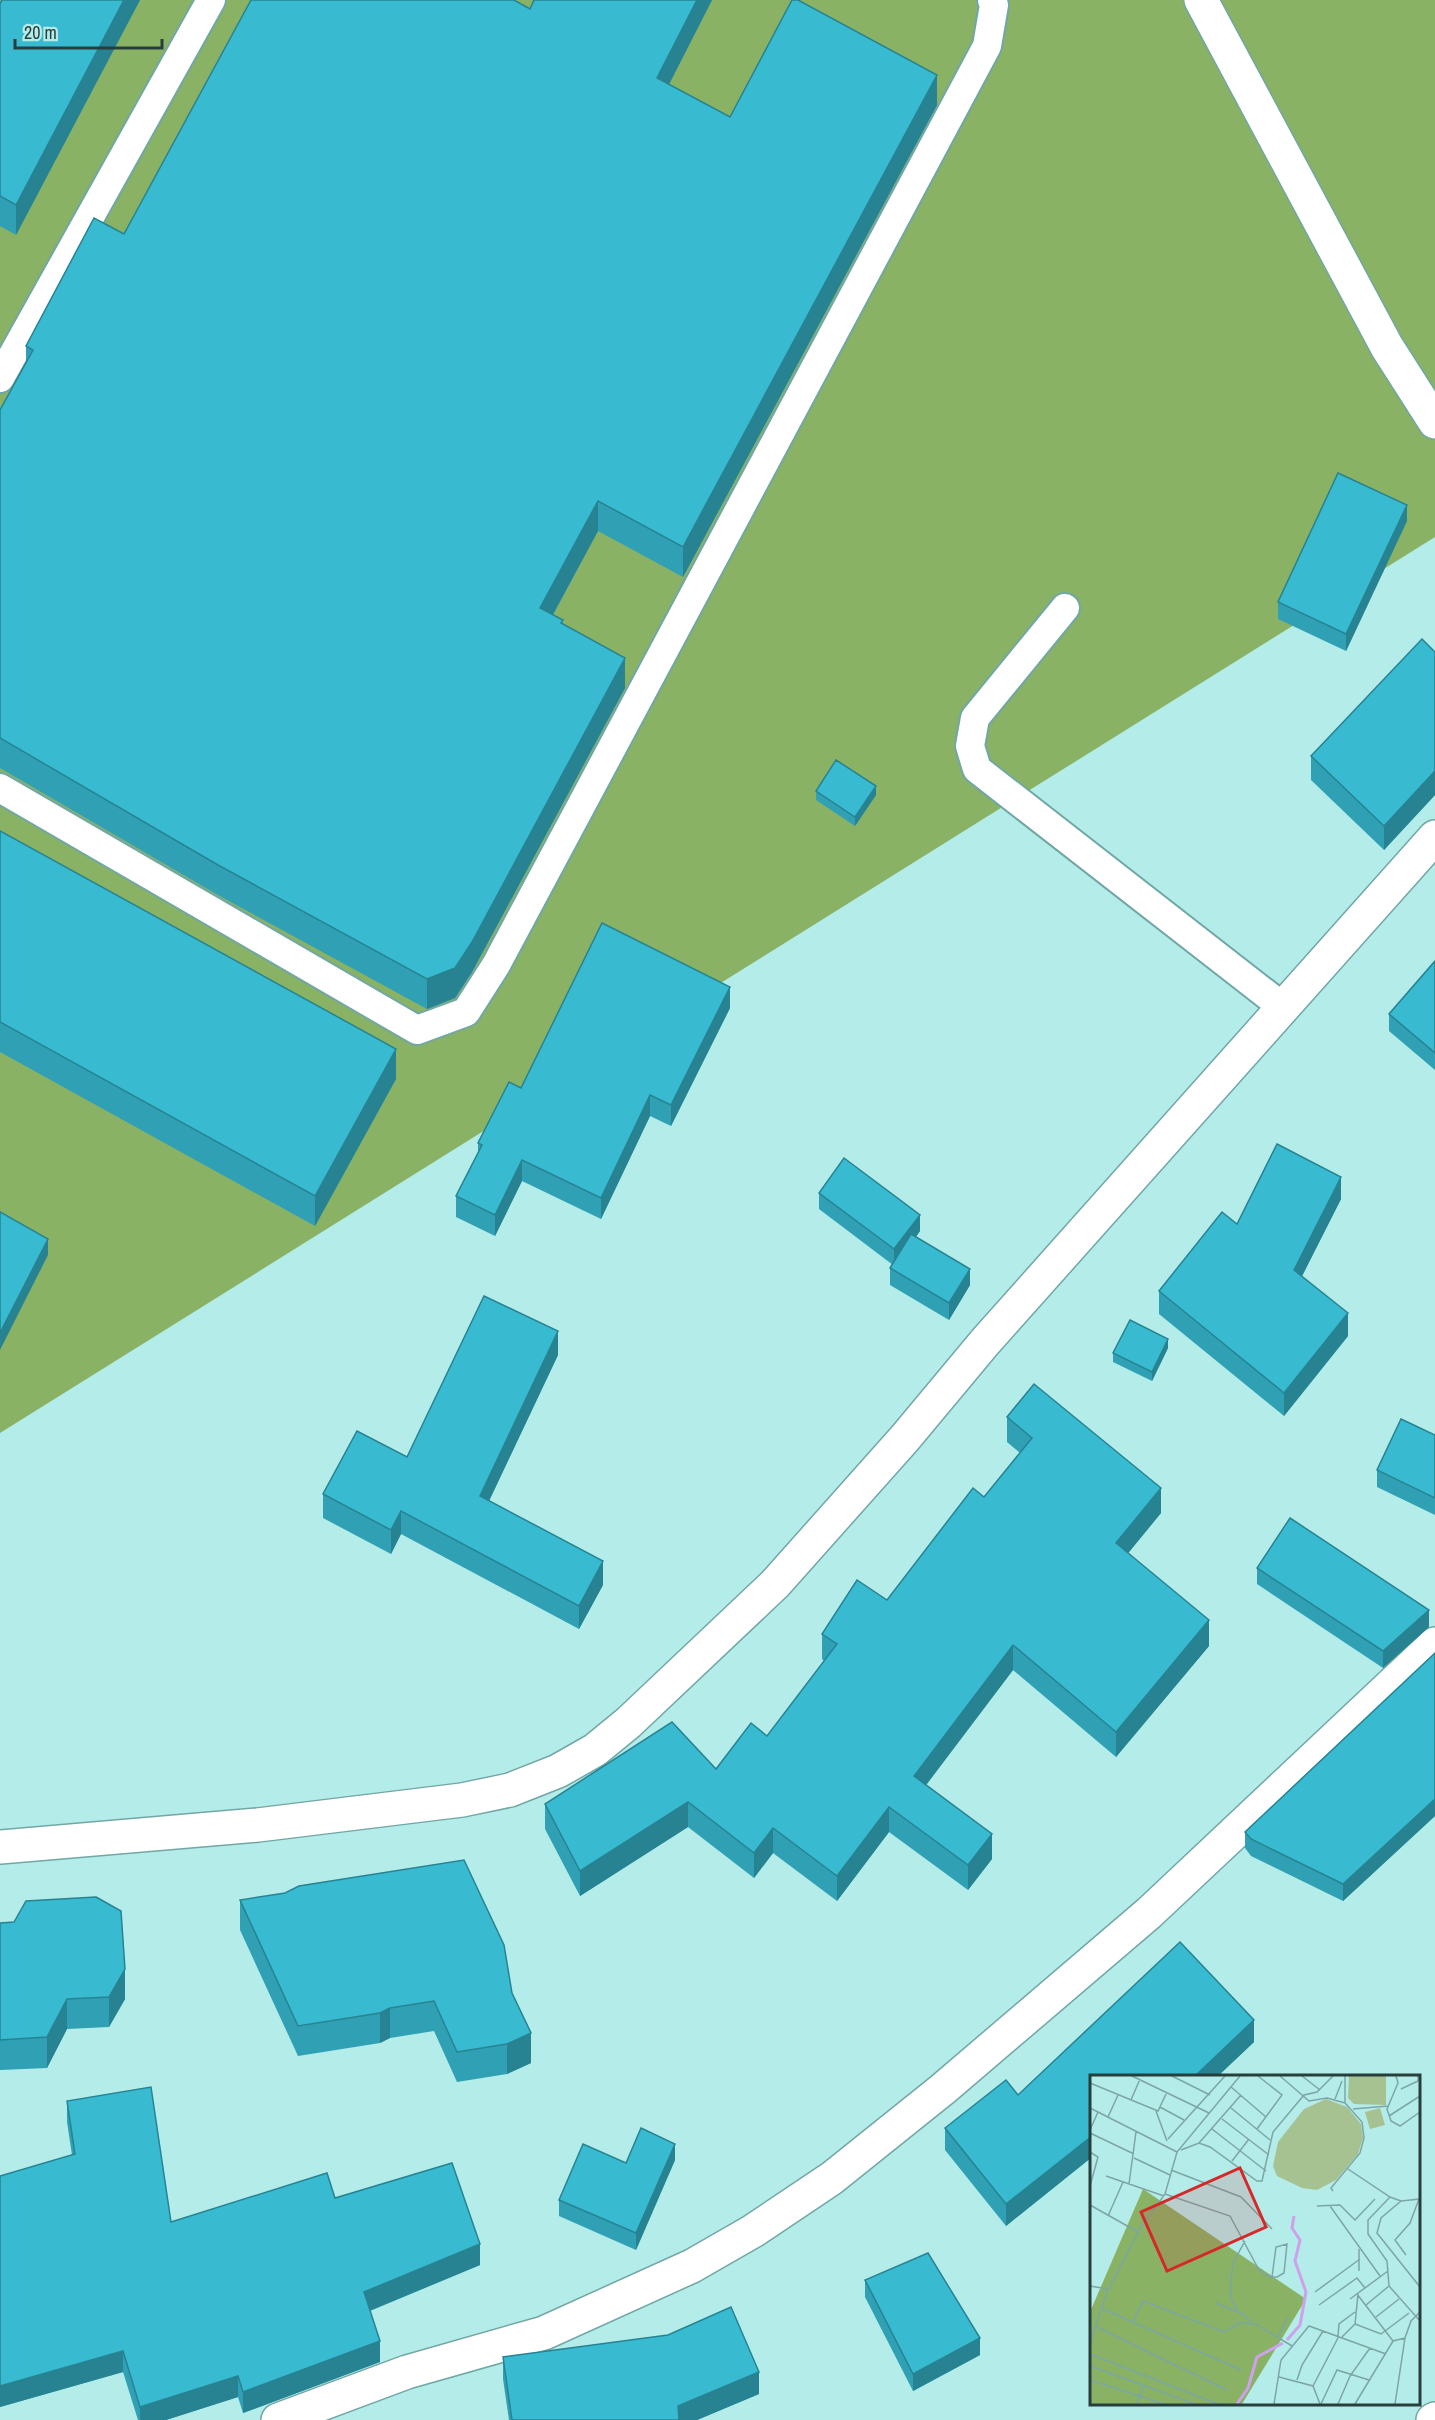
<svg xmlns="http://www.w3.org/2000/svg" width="1435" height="2420" viewBox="0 0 1435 2420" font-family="'Archivo Narrow',sans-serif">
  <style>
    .forest { fill: #89b265 }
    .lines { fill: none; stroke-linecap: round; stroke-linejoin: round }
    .service-casing { stroke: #71a7a4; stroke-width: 32 }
    .minor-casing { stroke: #71a7a4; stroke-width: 36 }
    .secondary-casing { stroke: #71a7a4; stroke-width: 36 }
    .service { stroke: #fff; stroke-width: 28 }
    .minor { stroke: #fff; stroke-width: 33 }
    .secondary { stroke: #fff; stroke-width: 33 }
    .wall { fill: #30a1b4 }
    .shaded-wall { fill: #278392 }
    .building { fill: #38bbd1; stroke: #278392; stroke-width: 1.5 }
    .inset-river { fill: none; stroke: #cea1ec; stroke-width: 3 }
    .inset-road { fill: none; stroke: #7ca6a4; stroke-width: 1.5 }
    .view { fill: #d62828; fill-opacity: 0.15; stroke: #d62828; stroke-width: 3 }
    .inset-edge { fill: none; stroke: #273e3d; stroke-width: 3 }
  </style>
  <rect width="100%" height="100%" fill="#b4ece9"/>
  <path class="forest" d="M 0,0 L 1435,0 L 1435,537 L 0,1433 Z"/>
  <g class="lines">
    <g class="service-casing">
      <g id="service">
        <path d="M 0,378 L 211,0"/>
        <path d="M 1065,608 L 975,718 L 970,746 L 977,769 L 1284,1008"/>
        <path d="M 0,788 L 417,1030 L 466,1012 L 496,965 L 987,46 L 994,5 L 992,0"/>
      </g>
    </g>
    <g class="minor-casing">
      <g id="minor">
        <path d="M 0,1847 L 258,1825 L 462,1800 L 510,1790 L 558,1771 L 595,1750 L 628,1723 L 775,1584 L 905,1438 L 985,1342 L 1435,837"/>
        <path d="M 278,2420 L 407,2372 L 544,2333 L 692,2266 L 753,2231 L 832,2178 L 943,2089 L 1149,1913 L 1435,1644"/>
        <path d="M 1433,2420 L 1435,2419"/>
      </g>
    </g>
    <g class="secondary-casing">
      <path id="secondary" d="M 1201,0 L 1387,347 L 1435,422"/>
    </g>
    <use href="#service" class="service"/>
    <use href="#minor" class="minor"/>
    <use href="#secondary" class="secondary"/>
  </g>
  <g class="wall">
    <path d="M 2,0 L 140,0 L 16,235 L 0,226 L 0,4 Z"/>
    <path d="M 534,0 L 712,0 L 669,84 L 730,117 L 937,105 L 683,577 L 598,531 L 553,615 L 625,688 L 472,972 L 455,998 L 427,1009 L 218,895 L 0,768 L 0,410 L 26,363 L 26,346 L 124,234 L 530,9 Z"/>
    <path d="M 1407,521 L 1346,651 L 1278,619 L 1278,602 Z"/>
    <path d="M 1435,652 L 1435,795 L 1384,850 L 1311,780 L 1311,756 Z"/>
    <path d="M 816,791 L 876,795 L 855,826 L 816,800 Z"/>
    <path d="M 0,831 L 396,1079 L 315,1226 L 0,1052 Z"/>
    <path d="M 1435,961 L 1435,1070 L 1389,1031 L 1389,1014 Z"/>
    <path d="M 730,1008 L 671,1126 L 650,1116 L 601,1219 L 522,1181 L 495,1236 L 456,1217 L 456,1196 L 478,1153 L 478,1143 L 521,1088 Z"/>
    <path d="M 819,1193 L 920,1231 L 916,1237 L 970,1285 L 949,1320 L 890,1285 L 890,1268 L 893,1265 L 819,1209 Z"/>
    <path d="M 1341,1199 L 1302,1276 L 1348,1336 L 1284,1416 L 1159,1314 L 1159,1291 L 1237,1224 Z"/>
    <path d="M 1168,1348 L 1152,1381 L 1113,1362 L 1113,1353 Z"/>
    <path d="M 558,1355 L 489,1501 L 603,1585 L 579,1629 L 401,1534 L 391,1554 L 323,1518 L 323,1494 L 407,1457 Z"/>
    <path d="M 1007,1417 L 1161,1513 L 1128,1553 L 1209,1646 L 1116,1757 L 1013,1670 L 926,1785 L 992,1859 L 968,1890 L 889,1832 L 837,1901 L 773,1853 L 754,1878 L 688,1827 L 580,1896 L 545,1829 L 545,1804 L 716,1769 L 767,1736 L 824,1661 L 822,1659 L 822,1634 L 887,1600 L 984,1497 L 1020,1453 L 1007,1442 Z"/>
    <path d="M 1435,1435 L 1435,1515 L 1377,1487 L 1377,1470 Z"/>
    <path d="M 1257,1568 L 1429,1627 L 1383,1668 L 1257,1584 Z"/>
    <path d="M 1435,1653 L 1435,1816 L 1343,1901 L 1251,1856 L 1245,1848 L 1245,1832 Z"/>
    <path d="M 240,1900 L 512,1993 L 531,2063 L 507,2074 L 457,2082 L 434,2031 L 390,2038 L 380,2043 L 298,2056 L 240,1930 Z"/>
    <path d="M 0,1923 L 125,1999 L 109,2027 L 67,2029 L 47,2068 L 0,2070 Z"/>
    <path d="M 1180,1942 L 1254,2020 L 1254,2042 L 1218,2076 L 1092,2076 L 1092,2157 L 1006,2226 L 945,2150 L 945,2128 L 1006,2080 L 1018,2095 Z"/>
    <path d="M 67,2101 L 171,2222 L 335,2198 L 480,2265 L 370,2311 L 380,2362 L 243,2413 L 238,2397 L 166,2420 L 138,2420 L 123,2372 L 0,2407 L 0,2176 L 72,2155 L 67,2122 Z"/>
    <path d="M 675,2160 L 636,2250 L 559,2216 L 559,2200 Z"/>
    <path d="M 865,2280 L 980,2355 L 913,2391 L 865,2297 Z"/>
    <path d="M 503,2357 L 759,2394 L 697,2420 L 509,2420 L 503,2379 Z"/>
  </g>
  <g class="shaded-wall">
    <path d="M 124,0 L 140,0 L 16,235 L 16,205 Z"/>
    <path d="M 697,0 L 712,0 L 657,108 L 657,78 Z"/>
    <path d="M 937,75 L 937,105 L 683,577 L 683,547 Z"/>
    <path d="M 598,501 L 598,531 L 540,638 L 540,608 Z"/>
    <path d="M 1407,505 L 1407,521 L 1346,651 L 1346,634 Z"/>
    <path d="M 625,658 L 625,688 L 472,972 L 455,998 L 427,1009 L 427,979 Z"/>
    <path d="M 1435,771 L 1435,795 L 1384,850 L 1384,826 Z"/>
    <path d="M 876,786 L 876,795 L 855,826 L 855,817 Z"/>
    <path d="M 730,987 L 730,1008 L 671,1126 L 671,1105 Z"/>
    <path d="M 396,1049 L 396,1079 L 315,1226 L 315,1196 Z"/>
    <path d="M 650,1095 L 650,1116 L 601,1219 L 601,1198 Z"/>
    <path d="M 522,1160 L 522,1181 L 495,1236 L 495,1215 Z"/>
    <path d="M 1341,1177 L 1341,1199 L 1294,1292 L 1294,1270 Z"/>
    <path d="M 920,1215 L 920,1231 L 894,1266 L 894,1249 Z"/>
    <path d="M 48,1239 L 48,1255 L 0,1350 L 0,1333 Z"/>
    <path d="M 970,1269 L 970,1285 L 949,1320 L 949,1303 Z"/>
    <path d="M 1348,1313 L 1348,1336 L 1284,1416 L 1284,1393 Z"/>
    <path d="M 558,1331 L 558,1355 L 480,1520 L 480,1496 Z"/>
    <path d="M 1168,1339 L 1168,1348 L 1152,1381 L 1152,1372 Z"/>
    <path d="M 1161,1488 L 1161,1513 L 1116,1568 L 1116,1543 Z"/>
    <path d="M 401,1511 L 401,1534 L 391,1554 L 391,1530 Z"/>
    <path d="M 603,1561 L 603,1585 L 579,1629 L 579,1606 Z"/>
    <path d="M 1429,1610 L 1429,1627 L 1383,1668 L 1383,1651 Z"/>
    <path d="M 1209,1620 L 1209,1646 L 1116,1757 L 1116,1732 Z"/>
    <path d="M 1013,1645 L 1013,1670 L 914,1801 L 914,1776 Z"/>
    <path d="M 1435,1799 L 1435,1816 L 1343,1901 L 1343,1884 Z"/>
    <path d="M 688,1802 L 688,1827 L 580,1896 L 580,1871 Z"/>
    <path d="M 889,1807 L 889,1832 L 837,1901 L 837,1876 Z"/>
    <path d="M 773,1828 L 773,1853 L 754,1878 L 754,1853 Z"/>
    <path d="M 992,1834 L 992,1859 L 968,1890 L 968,1865 Z"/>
    <path d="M 125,1969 L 125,1999 L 109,2027 L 109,1997 Z"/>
    <path d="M 67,1999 L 67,2029 L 47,2068 L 47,2037 Z"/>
    <path d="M 390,2008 L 390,2038 L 380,2043 L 380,2013 Z"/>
    <path d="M 1254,2020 L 1254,2042 L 1218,2076 L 1195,2076 Z"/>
    <path d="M 531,2033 L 531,2063 L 507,2074 L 507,2044 Z"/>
    <path d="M 1092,2136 L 1092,2157 L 1006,2226 L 1006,2204 Z"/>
    <path d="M 675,2144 L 675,2160 L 636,2250 L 636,2233 Z"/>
    <path d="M 480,2244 L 480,2265 L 364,2313 L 364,2292 Z"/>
    <path d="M 980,2338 L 980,2355 L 913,2391 L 913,2374 Z"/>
    <path d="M 380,2341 L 380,2362 L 243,2413 L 243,2392 Z"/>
    <path d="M 123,2351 L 123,2372 L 0,2407 L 0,2386 Z"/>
    <path d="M 759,2372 L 759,2394 L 697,2420 L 678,2420 L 678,2406 Z"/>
    <path d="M 238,2376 L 238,2397 L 166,2420 L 140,2420 L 140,2407 Z"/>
  </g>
  <g class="building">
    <path d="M 2,0 L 124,0 L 16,205 L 0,196 L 0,4 Z"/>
    <path d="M 251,0 L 514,0 L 530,9 L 534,0 L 697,0 L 657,78 L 730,117 L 792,0 L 798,0 L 937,75 L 683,547 L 598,501 L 540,608 L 563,620 L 561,623 L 625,658 L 472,942 L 455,968 L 427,979 L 218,865 L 0,738 L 0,410 L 33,350 L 26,346 L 94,218 L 124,234 Z"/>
    <path d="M 1338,473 L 1407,505 L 1346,634 L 1278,602 Z"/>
    <path d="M 1422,639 L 1435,652 L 1435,771 L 1384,826 L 1311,756 Z"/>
    <path d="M 836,760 L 876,786 L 855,817 L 816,791 Z"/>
    <path d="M 0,831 L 396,1049 L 315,1196 L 0,1022 Z"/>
    <path d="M 602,923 L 730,987 L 671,1105 L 650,1095 L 601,1198 L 522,1160 L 495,1215 L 456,1196 L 482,1145 L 478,1143 L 509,1082 L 521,1088 Z"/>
    <path d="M 1435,961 L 1435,1053 L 1389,1014 Z"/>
    <path d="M 1277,1144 L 1341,1177 L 1294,1270 L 1348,1313 L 1284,1393 L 1159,1291 L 1222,1212 L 1237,1224 Z"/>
    <path d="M 844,1158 L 920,1215 L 894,1249 L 819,1193 Z"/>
    <path d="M 0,1212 L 48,1239 L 0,1333 Z"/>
    <path d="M 911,1234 L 970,1269 L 949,1303 L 890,1268 Z"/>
    <path d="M 484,1296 L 558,1331 L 480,1496 L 603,1561 L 579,1606 L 401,1511 L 391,1530 L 323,1494 L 357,1431 L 407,1457 Z"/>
    <path d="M 1130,1320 L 1168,1339 L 1152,1372 L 1113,1353 Z"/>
    <path d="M 1034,1384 L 1161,1488 L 1116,1543 L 1209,1620 L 1116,1732 L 1013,1645 L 914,1776 L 992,1834 L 968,1865 L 889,1807 L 837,1876 L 773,1828 L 754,1853 L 688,1802 L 580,1871 L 545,1804 L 672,1722 L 716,1769 L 751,1723 L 767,1736 L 837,1644 L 822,1634 L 857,1580 L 887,1600 L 973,1488 L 984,1497 L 1032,1438 L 1007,1417 Z"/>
    <path d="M 1401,1419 L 1435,1435 L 1435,1498 L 1377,1470 Z"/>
    <path d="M 1290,1518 L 1429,1610 L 1383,1651 L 1257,1568 Z"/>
    <path d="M 1435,1653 L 1435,1799 L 1343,1884 L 1251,1839 L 1245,1832 Z"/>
    <path d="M 464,1860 L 504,1945 L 512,1993 L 531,2033 L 507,2044 L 457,2052 L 434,2001 L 390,2008 L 380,2013 L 298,2026 L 240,1900 L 285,1893 L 299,1886 Z"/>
    <path d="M 96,1897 L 121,1911 L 125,1969 L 109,1997 L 67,1999 L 47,2037 L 0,2040 L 0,1923 L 14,1922 L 26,1901 Z"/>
    <path d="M 1180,1942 L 1254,2020 L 1195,2076 L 1092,2076 L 1092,2136 L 1006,2204 L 945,2128 L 1006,2080 L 1018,2095 Z"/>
    <path d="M 151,2087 L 171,2222 L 327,2173 L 335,2198 L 452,2163 L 480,2244 L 364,2292 L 380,2341 L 243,2392 L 238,2376 L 140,2407 L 123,2351 L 0,2386 L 0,2176 L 75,2154 L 67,2101 Z"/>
    <path d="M 641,2128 L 675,2144 L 636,2233 L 559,2200 L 583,2144 L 626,2163 Z"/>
    <path d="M 928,2253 L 980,2338 L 913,2374 L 865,2280 Z"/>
    <path d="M 731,2307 L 759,2372 L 678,2406 L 679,2420 L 512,2420 L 503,2357 L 668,2335 Z"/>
  </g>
  <g transform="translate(1090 2075)">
    <rect width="330" height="330" fill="#b4ece9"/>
    <path d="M 259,1 L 296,1 L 296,30 L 264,29 L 258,23 ZM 236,24 L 257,32 L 271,49 L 273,63 L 268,79 L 246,105 L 227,115 L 212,113 L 187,101 L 183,91 L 188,67 L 214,34 ZM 290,33 L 295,50 L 280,54 L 275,37 Z" fill="#a7c291"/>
    <path d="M 53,114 L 216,224 L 152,329 L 0,329 L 0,237 Z" fill="#89b265"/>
    <path class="inset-river" d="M 197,265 L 210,250 L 216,217 L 205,186 L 210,165 L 202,153 L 204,141M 147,329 L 158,313 L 167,282 L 193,268"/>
    <path class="inset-road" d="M 42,1 L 119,38M 82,1 L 120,20M 190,1 L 219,26 L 237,23 L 255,28 L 272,47 L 274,63 L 270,78 L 241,113 L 243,116M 212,1 L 230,15M 255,1 L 255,28M 306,1 L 308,8 L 297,34 L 301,46 L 310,51 L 330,37M 0,8 L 68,36 L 77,17M 141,12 L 176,42M 311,14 L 328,6 L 328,1M 245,24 L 252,6M 41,25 L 50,4M 70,32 L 94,45M 0,33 L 87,77M 141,33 L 180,65M 263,34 L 298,31M 66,36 L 77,66M 299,41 L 330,21M 18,42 L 28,20M 132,44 L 179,80M 122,54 L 176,96M 167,54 L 192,20 L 168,1M 0,55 L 8,37M 0,58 L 44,79M 78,64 L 135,1M 109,68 L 151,20M 91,75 L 109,68 L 120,72 L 167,106 L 172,106 L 183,57 L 214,20 L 227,17 L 243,1M 0,77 L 8,82 L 0,111M 44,83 L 80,100M 142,86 L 159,64M 258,94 L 300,122 L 311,126 L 330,124M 81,95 L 151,122 L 182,154M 16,101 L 74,121M 39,109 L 46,57M 75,119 L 140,141 L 169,195 L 178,201 L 182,202 L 187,202 L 194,198 L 197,169 L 186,172 L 182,202M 300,122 L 278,145 L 278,159 L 297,186 L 299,211 L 330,246M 311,126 L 291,143 L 287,158 L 330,212M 0,130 L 48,157M 227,131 L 250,130 L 265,145 L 285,124M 240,131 L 290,201M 18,141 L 33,107M 316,180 L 305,165 L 320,148 L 329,124M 269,196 L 269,174M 0,211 L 18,214M 225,217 L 270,184M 267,219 L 303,266M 260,224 L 298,196M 126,228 L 155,240 L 160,247M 229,230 L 267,203 L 275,213M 276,230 L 299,211M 11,233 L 151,295M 147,236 L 141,223 L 141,206 L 143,188 L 155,166M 286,242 L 309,224M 43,247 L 53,226 L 134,257 L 149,248 L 166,249 L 202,271M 265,249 L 291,259 L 319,238M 265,249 L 268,219M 5,251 L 137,315M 189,260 L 198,242M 248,261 L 249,249 L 265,237M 252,262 L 265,249M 0,267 L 17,217 L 50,154 L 75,119 L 87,77 L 150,1M 0,279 L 128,329M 0,291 L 105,329M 189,302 L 223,311 L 230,329M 0,305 L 74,329M 207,305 L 212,290 L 233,256M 223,311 L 249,261M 47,329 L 53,310M 184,329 L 191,285 L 219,251 L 296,279M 231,329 L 247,295 L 279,305M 248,329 L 260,301 L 280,273M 265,329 L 303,266 L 315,263M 305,329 L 315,263 L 321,246 L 330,237"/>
    <path class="view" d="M 150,93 L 176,152 L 77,196 L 51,137 Z"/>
    <rect width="330" height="330" class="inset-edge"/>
  </g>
  <path d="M15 39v9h147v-9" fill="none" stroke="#273e3d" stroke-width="3"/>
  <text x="24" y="39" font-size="18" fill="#273e3d" stroke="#b4ece9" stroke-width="4.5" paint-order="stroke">20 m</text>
</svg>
